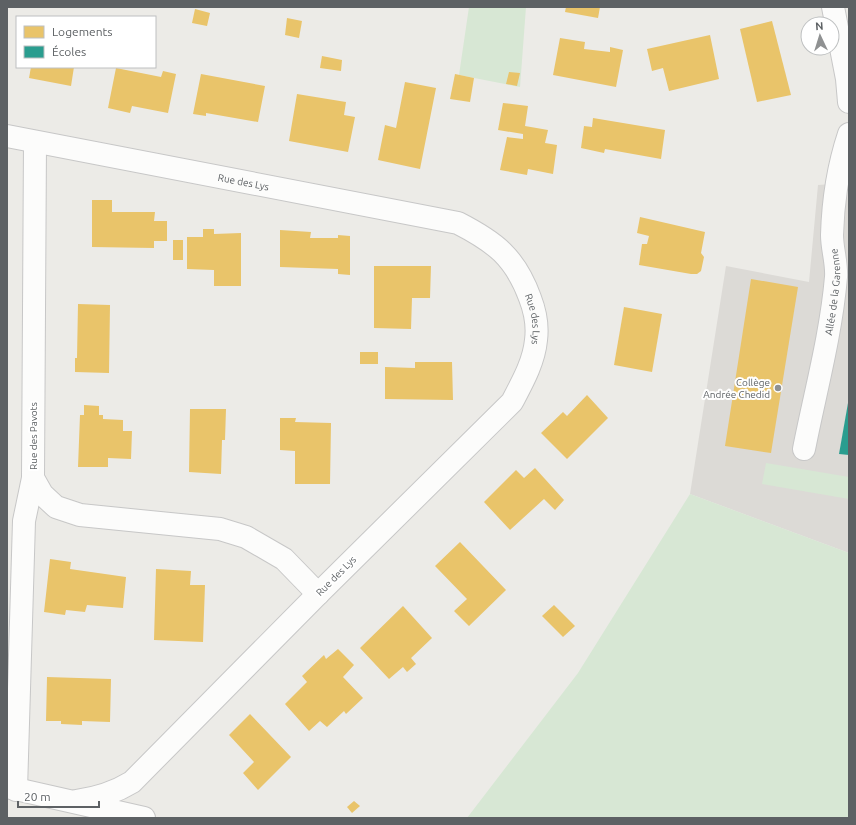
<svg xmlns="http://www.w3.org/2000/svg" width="856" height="825" viewBox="0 0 856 825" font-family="Ubuntu,sans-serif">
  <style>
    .education { fill: #dcdad6 }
    .green { fill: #d7e7d4 }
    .homes { fill: #e9c46a }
    .schools { fill: #2a9d8f }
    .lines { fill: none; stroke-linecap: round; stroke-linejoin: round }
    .minor-casing { stroke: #c7c7c7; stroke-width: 24 }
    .minor { stroke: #fcfcfb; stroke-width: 22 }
    .poi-dot { fill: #8f9192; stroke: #fff; stroke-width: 1.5 }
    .labels { text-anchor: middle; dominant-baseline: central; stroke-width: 4; stroke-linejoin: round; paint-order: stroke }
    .street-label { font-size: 10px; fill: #5d6164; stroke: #fff }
    .poi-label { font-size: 10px; fill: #5d6164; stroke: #fff; text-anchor: end }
  </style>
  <rect width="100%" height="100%" fill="#ecebe7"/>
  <path class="education" d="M 847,183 L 849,227 L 849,553 L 690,494 L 726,266 L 809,282 L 818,185 Z"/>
  <g class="green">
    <path d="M 469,7 L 526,7 L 520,87 L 459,75 Z"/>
    <path d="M 766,463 L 849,477 L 849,499 L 762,484 Z"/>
    <path d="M 690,494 L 849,553 L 849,818 L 467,818 L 578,673 Z"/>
  </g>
  <g class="homes">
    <path d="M 566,7 L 600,7 L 598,18 L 565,12 Z"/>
    <path d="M 195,9 L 210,13 L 207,26 L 192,23 Z"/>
    <path d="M 287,18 L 302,21 L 299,38 L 285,35 Z"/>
    <path d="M 772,21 L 791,95 L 757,102 L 740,29 Z"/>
    <path d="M 710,35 L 719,79 L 669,91 L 663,68 L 652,71 L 647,49 Z"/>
    <path d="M 560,38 L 585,42 L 584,49 L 610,52 L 610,47 L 623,50 L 616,87 L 553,75 Z"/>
    <path d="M 322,56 L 342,60 L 341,71 L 320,68 Z"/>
    <path d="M 31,67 L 74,67 L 71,86 L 29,78 Z"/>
    <path d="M 116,68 L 161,77 L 163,71 L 176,74 L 168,113 L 132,106 L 130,113 L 108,108 Z"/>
    <path d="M 509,72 L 520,73 L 517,86 L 506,84 Z"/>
    <path d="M 201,74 L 265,86 L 258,122 L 206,113 L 206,116 L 193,114 Z"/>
    <path d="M 455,74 L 474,78 L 470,102 L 450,99 Z"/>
    <path d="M 405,82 L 436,88 L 420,169 L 378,160 L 385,125 L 396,128 Z"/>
    <path d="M 297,94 L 346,102 L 344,115 L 355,117 L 348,152 L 289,141 Z"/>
    <path d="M 503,103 L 528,106 L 525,126 L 548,130 L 545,143 L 557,145 L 553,174 L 528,169 L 527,175 L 500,170 L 507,137 L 523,139 L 523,134 L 498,130 Z"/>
    <path d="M 593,118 L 665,130 L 661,159 L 605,149 L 604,153 L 581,148 L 584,126 L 592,127 Z"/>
    <path d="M 92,200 L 112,200 L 112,212 L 155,212 L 154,221 L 167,221 L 167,241 L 154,241 L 154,248 L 92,247 Z"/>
    <path d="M 640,217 L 705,232 L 701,253 L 704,257 L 701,271 L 697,274 L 691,274 L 639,265 L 642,244 L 647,244 L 649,236 L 637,233 Z"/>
    <path d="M 203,229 L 214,229 L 214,234 L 241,233 L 241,286 L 214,286 L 214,270 L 187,269 L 187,237 L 203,237 Z"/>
    <path d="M 280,230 L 311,232 L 310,238 L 338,238 L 338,235 L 350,236 L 350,275 L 338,274 L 338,269 L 280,267 Z"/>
    <rect x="173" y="240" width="10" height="20"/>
    <path d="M 374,266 L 431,266 L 430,298 L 412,298 L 411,329 L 374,328 Z"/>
    <path d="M 751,279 L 798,287 L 771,453 L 725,446 Z"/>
    <path d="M 78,304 L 110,305 L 109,373 L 75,372 L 75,358 L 77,358 Z"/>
    <path d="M 624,307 L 662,314 L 652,372 L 614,365 Z"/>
    <rect x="360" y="352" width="18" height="12"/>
    <path d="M 415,362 L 452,362 L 453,400 L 385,399 L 385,367 L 415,368 Z"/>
    <path d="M 587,395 L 608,418 L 567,459 L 541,433 L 563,412 L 567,416 Z"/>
    <path d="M 84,405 L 99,406 L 99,415 L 103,415 L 103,419 L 123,420 L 123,431 L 132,431 L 131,459 L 108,458 L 108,467 L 78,467 L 80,415 L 84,415 Z"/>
    <path d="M 190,409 L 226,409 L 225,440 L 222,440 L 221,474 L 189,472 Z"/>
    <path d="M 280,418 L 296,418 L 295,422 L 331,423 L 330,484 L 295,484 L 295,451 L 280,450 Z"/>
    <path d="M 535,468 L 564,500 L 555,510 L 544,499 L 510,530 L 484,502 L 516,470 L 524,478 Z"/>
    <path d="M 460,542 L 506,590 L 469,626 L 454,611 L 467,599 L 435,566 Z"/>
    <path d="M 50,559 L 71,562 L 70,569 L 126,577 L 123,608 L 87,605 L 85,612 L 66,610 L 65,615 L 44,612 Z"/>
    <path d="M 156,569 L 191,571 L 190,585 L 205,585 L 203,642 L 154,640 Z"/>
    <path d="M 554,605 L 575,626 L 563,637 L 542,616 Z"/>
    <path d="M 403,606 L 432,638 L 411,658 L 416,664 L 407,672 L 403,667 L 389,679 L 360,648 Z"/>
    <path d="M 338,649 L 354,665 L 343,677 L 363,698 L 346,714 L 344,711 L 327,727 L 320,721 L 309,731 L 285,704 L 307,682 L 302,676 L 324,655 L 326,659 Z"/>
    <path d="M 47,677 L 111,679 L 110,722 L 82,721 L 82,725 L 61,724 L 61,721 L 46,721 Z"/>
    <path d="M 250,714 L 291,757 L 258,790 L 243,773 L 254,762 L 229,735 Z"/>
    <path d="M 354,801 L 360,806 L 352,813 L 347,807 Z"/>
  </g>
  <path class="schools" d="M 848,403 L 849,403 L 849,455 L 839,454 Z"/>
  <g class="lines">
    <g class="minor-casing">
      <g id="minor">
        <path d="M 833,7 L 847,79 L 849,102"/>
        <path id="s1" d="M 7,136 L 458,223 C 495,242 515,257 530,298 C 535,311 538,325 536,340 C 534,362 522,383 512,402 L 318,594 L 132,782 C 114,793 98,798 77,801"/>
        <path d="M 35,143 L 33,478 L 42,494 L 56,507 L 80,515 L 220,529 L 246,537 L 284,559 L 318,594"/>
        <path id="s2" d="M 804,449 C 815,393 831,335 836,277 C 837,263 832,249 832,235 C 833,200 838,167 849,134"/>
        <path d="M 7,787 L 144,818"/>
        <path d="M 16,790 L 24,521 L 33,478"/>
      </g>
    </g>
    <use href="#minor" class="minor"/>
  </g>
  <circle class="poi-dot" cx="778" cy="388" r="4"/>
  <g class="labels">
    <g class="street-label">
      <text stroke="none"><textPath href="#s1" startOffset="241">Rue des Lys</textPath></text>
      <text stroke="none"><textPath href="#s2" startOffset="160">Allée de la Garenne</textPath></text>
      <text stroke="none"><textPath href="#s1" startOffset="588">Rue des Lys</textPath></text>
      <text transform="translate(33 436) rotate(-90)">Rue des Pavots</text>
      <text transform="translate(336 576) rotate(-45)">Rue des Lys</text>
    </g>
    <g class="poi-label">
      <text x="770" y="382">Collège<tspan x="770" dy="12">Andrée Chedid</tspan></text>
    </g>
  </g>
  <rect width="856" height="825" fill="none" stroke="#5d6164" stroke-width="16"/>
  <rect x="16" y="16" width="140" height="52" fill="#ffffff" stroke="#bec0c1"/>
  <rect x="24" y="26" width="20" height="12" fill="#e9c46a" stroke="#bec0c1"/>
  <text x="52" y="36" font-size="12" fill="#5d6164">Logements</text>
  <rect x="24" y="46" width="20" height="12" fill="#2a9d8f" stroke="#bec0c1"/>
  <text x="52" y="56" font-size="12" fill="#5d6164">Écoles</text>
  <g transform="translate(820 36) rotate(356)"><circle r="19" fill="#ffffff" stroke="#bec0c1"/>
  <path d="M0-3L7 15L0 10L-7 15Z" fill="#8f9192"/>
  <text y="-6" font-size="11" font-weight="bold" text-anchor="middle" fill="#5d6164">N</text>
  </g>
  <path d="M18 801v6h81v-6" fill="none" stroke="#5d6164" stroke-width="2"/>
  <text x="24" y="801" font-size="12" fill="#5d6164" stroke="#ffffff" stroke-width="3" paint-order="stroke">20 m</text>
</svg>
